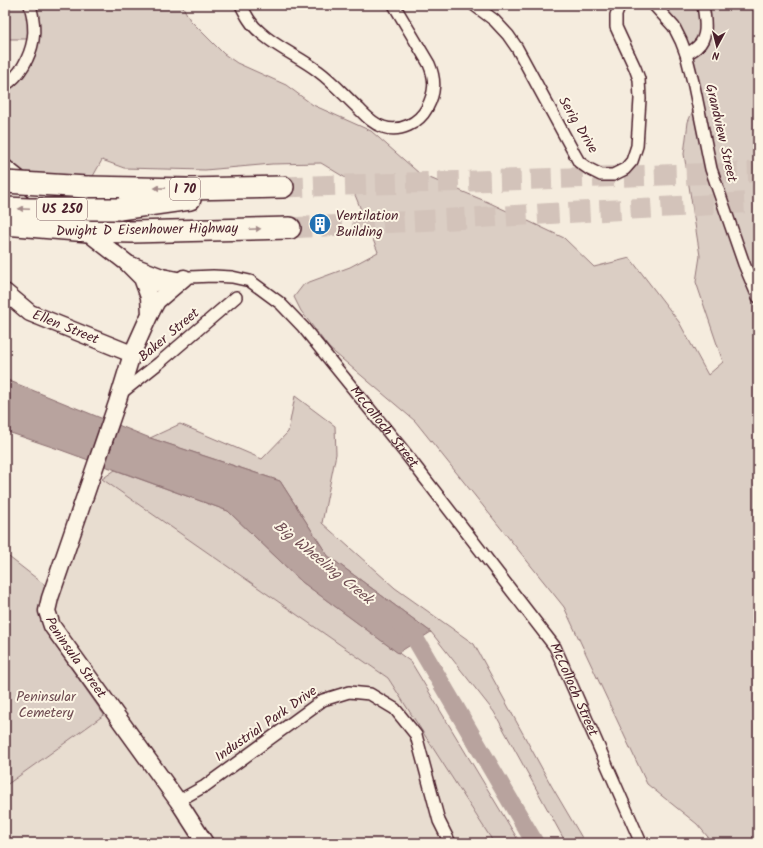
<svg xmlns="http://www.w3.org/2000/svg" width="763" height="848" viewBox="0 0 763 848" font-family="Kalam,sans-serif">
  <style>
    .built { fill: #e8ddd0 }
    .green { fill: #dbcec4; stroke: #927678 }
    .water { fill: #b8a39e; stroke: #8c6e70 }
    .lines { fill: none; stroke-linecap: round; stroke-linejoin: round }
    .river { stroke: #b8a39e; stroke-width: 18 }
    .highway-tunnel { stroke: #d3c3ba; stroke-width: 21; stroke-dasharray: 21 10; stroke-linecap: butt }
    .street-casing { stroke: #4a1f2b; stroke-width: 14 }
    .secondary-casing { stroke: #4a1f2b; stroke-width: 19 }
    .highway-casing { stroke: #4a1f2b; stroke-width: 24 }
    .street { stroke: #fcf5e5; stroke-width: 11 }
    .secondary { stroke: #fcf5e5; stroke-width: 16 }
    .highway { stroke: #fcf5e5; stroke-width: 21 }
    .highway-bridge-casing { stroke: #4a1f2b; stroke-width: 24; stroke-linecap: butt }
    .highway-bridge { stroke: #fcf5e5; stroke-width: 21 }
    .oneway { fill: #a38a88 }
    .labels { text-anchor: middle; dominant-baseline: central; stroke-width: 4; stroke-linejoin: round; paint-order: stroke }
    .shield { fill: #fcf5e5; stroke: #7f5f63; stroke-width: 1 }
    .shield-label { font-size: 13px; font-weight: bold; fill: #4a1f2b }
    .street-label { font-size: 14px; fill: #4a1f2b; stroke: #fcf5e5 }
    .poi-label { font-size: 14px; fill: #4a1f2b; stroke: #fcf5e5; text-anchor: start }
    .park-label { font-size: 14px; fill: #6e4b51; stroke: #fcf5e5 }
    .water-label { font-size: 15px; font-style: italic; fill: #704d53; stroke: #fcf5e5 }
  </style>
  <rect width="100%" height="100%" fill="#f5ecde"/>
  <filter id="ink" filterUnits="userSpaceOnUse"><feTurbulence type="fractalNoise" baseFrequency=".025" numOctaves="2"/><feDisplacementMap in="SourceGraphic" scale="8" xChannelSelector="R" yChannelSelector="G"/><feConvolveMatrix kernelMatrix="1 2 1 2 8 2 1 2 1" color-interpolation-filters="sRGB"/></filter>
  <g filter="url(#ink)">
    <path class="built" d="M 102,479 L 388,678 L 494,843 L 5,843 L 5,786 L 117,705 L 52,614 Z"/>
    <g class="green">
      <path d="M 5,5 L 182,5 L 190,20 L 224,54 L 237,63 L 286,85 L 313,105 L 371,131 L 420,174 L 490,203 L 564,238 L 594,267 L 630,258 L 679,322 L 708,375 L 723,362 L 696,282 L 700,256 L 684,154 L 688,122 L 697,100 L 686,54 L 654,5 L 758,5 L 758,843 L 713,843 L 697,824 L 647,784 L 564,607 L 415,421 L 329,348 L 301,311 L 294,297 L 304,284 L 350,267 L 378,252 L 349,180 L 321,163 L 272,164 L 205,170 L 124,168 L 102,160 L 87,187 L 30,184 L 5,167 L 5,85 L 9,83 L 33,39 L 5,39 Z"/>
      <path d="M 295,396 L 335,426 L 336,454 L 322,523 L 395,588 L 474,644 L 551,785 L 585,843 L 566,843 L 494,712 L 431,632 L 328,556 L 280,481 L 150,438 L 180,424 L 262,459 L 288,432 Z"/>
      <path d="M 115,470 L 228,511 L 302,582 L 411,662 L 520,843 L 494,843 L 388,678 L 102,479 Z"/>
      <path d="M 5,554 L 45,585 L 40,605 L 46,633 L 104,715 L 5,786 Z"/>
    </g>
    <path class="water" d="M 5,379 L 150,438 L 280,481 L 328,556 L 431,632 L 398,653 L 302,582 L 228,511 L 61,450 L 5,431 Z"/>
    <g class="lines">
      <path class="river" d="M 401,625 L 413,635 L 535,843"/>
      <g class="highway-tunnel">
        <path d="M 283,187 L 758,172"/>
        <path d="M 290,228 L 758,202"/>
      </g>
      <g class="street-casing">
        <g id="street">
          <path d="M 241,5 C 246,15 251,25 260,32 C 277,48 300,57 318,71 C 333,82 345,96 359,109 C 366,116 373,124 383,127 C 400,133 419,123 427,108 C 435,93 436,80 429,64 L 394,5"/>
          <path d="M 474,5 L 494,20 L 508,35 L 517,48 L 574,153 L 579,162 L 589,169 L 601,175 L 613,175 L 625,169 L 632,161 L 637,146 L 640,99 L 639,79 L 635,68 L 616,27 L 616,15 L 620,5"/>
          <path d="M 654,5 L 674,27 L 681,41 L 686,54 L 694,86 L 711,169 L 744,264 L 758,297"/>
          <path d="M 686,54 C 690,52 694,50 697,47 C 709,37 705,19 703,5"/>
          <path d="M 5,85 C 20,76 30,57 33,40 C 35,29 33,16 30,5"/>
          <path id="s1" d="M 146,288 L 190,277 L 213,276 L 232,277 L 250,281 L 280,303 L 303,327 L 406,454 L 555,647 L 641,843"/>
          <path d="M 120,394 L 159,363 L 236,297"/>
          <path d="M 178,801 L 205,786 L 323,700 L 349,692 L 370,694 L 395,709 L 416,735 L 439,821 L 450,843"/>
        </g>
      </g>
      <g class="secondary-casing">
        <g id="secondary">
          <path d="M 5,168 L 61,212"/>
          <path id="s2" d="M 82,228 L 127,263 L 142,278 L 149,297 L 150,314 L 132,354 L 117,403 L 50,598 L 47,611 L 52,626 L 178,801 L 205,843"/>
          <path d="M 131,265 L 162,277 L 177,280"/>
          <path id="s3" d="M 5,292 L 30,313 L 132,354"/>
          <path d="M 150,314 L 157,301 L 184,278"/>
        </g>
      </g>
      <g class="highway-casing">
        <g id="highway">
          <path d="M 87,187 L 187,189 L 283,187"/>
          <path d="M 119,209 L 190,199"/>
          <path d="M 88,231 L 132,232 L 290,228"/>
        </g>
      </g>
      <use href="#street" class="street"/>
      <use href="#secondary" class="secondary"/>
      <use href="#highway" class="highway"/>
      <g class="highway-bridge-casing">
        <g id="highway-bridge">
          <path d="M 5,182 L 87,187"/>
          <path d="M 5,208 L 29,209 L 119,209"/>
          <path d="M 5,224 L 88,231"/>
        </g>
      </g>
      <use href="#highway-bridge" class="highway-bridge"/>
    </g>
    <defs><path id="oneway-solid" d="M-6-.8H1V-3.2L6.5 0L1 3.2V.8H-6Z"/></defs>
    <g class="oneway">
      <use href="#oneway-solid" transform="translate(160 188) rotate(-179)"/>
      <use href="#oneway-solid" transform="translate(24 209) rotate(-177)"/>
      <use href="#oneway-solid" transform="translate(255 229) rotate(-2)"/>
    </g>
  </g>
  <defs>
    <g id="building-disc" transform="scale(1.15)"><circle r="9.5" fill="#1f6fb2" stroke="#fcf5e5"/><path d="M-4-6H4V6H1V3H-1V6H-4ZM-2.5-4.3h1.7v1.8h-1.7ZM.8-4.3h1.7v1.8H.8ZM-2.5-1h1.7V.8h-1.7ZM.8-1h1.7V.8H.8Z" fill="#fff"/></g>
  </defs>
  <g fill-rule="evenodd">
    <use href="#building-disc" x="320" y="224"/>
  </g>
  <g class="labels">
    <g class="shield">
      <rect x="170" y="178" width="30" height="22" rx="3"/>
      <rect x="37" y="198" width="50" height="22" rx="3"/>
    </g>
    <g class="shield-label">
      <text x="185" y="189">I 70</text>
      <text x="62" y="209">US 250</text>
    </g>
    <g class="street-label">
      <text transform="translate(578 125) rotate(59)">Serig Drive</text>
      <text transform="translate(721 133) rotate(77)">Grandview Street</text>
      <text transform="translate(147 230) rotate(-1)">Dwight D Eisenhower Highway</text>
      <text stroke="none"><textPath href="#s3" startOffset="71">Ellen Street</textPath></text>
      <text transform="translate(169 335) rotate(-40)">Baker Street</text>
      <text stroke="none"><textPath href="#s1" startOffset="305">McColloch Street</textPath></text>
      <text stroke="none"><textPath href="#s2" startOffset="485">Peninsula Street</textPath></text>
      <text stroke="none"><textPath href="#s1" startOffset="630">McColloch Street</textPath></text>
      <text transform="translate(266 724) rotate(-35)">Industrial Park Drive</text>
    </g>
    <g class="poi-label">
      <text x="336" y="216">Ventilation<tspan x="336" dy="16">Building</tspan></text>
    </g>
    <g class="park-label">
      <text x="46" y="697">Peninsular<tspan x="46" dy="16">Cemetery</tspan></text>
    </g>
    <g class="water-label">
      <text transform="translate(323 563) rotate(39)">Big Wheeling Creek</text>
    </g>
  </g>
  <rect width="763" height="848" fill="none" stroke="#fcf5e5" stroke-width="20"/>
  <rect x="10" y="10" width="743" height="828" fill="none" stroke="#4a1f2b" stroke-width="1.5" filter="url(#ink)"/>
  <g transform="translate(717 46) rotate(187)" stroke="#fcf5e5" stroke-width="3" paint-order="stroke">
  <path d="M0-3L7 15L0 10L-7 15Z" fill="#4a1f2b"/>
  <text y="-6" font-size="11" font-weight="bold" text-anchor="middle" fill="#4a1f2b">N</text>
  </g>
</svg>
